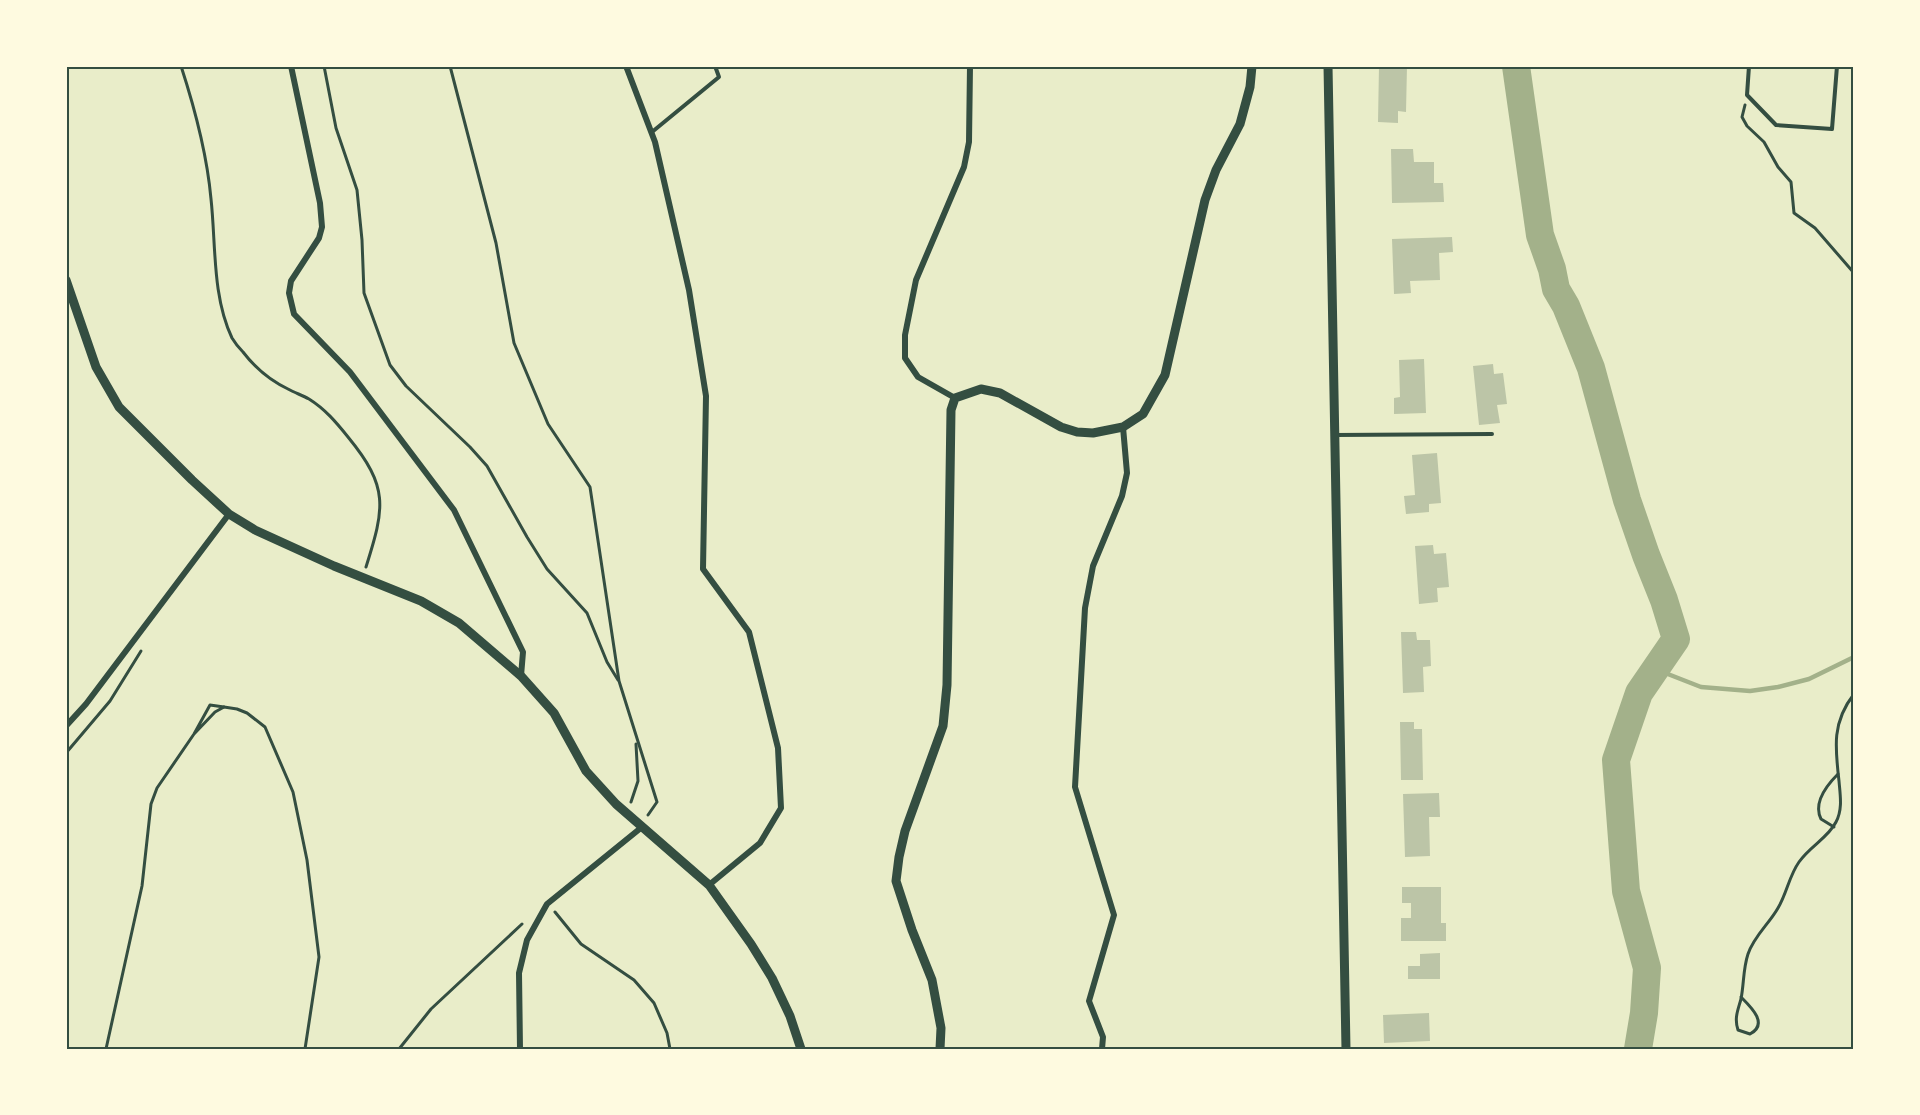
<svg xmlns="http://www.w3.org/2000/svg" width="1920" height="1115" viewBox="0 0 1920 1115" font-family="Lora,serif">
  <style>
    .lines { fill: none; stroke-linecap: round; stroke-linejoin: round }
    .stream { stroke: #a3b18a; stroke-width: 4.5 }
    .river { stroke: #a3b18a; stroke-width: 28 }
    .building { fill: #bcc5a7 }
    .path { stroke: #344e41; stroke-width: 3 }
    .service { stroke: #344e41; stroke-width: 4 }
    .minor { stroke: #344e41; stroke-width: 6 }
    .tertiary { stroke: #344e41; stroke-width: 9 }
    .neatline { fill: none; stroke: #344e41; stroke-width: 2 }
  </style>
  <rect width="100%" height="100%" fill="#e9edc9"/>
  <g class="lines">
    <path class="stream" d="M 1655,669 L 1701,687 L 1750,691 L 1778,687 L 1809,679 L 1854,657"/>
    <path class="river" d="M 1516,66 L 1540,235 L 1552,269 L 1556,289 L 1566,306 L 1591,368 L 1627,500 L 1646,555 L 1664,600 L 1676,639 L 1639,693 L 1616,760 L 1626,891 L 1647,968 L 1644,1013 L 1638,1049"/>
  </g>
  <g class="building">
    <path d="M 1379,66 L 1407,66 L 1406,112 L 1398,111 L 1398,123 L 1378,122 Z"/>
    <path d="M 1391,149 L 1413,149 L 1414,162 L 1434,162 L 1434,183 L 1443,183 L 1444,202 L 1392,203 Z"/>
    <path d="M 1452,237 L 1453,252 L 1439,253 L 1440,280 L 1410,281 L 1411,293 L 1394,294 L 1392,239 Z"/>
    <path d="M 1424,359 L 1426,413 L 1394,414 L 1394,398 L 1400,397 L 1399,360 Z"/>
    <path d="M 1493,364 L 1494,374 L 1503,373 L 1507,404 L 1497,405 L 1500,423 L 1479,425 L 1473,366 Z"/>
    <path d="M 1437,453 L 1441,503 L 1429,504 L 1429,512 L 1406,514 L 1404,496 L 1415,495 L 1412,455 Z"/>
    <path d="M 1433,545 L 1434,554 L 1446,553 L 1449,587 L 1437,588 L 1438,602 L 1419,604 L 1415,546 Z"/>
    <path d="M 1401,632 L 1416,632 L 1417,640 L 1430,640 L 1431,666 L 1423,667 L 1424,692 L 1403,693 Z"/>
    <path d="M 1400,722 L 1414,722 L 1414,729 L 1422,729 L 1423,780 L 1401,780 Z"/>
    <path d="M 1439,793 L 1440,817 L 1429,817 L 1430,856 L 1405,857 L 1403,794 Z"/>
    <path d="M 1402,887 L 1441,887 L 1441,923 L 1446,923 L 1446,941 L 1401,941 L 1401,918 L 1411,918 L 1411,903 L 1402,903 Z"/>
    <path d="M 1440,953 L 1440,979 L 1408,979 L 1408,966 L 1420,966 L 1420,954 Z"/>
    <path d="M 1429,1013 L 1430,1041 L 1384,1043 L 1383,1015 Z"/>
  </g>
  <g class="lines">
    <g class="path">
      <path d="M 181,66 C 195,109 207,154 211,199 C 216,244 212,296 232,338 C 235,343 239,348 243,352 C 256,369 269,380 288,389 C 295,393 302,395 309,399 C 325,409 336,422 348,437 C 389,487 385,507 366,567"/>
      <path d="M 324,66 L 336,128 L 357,190 L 362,240 L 364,293 L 390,365 L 406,386 L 470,447 L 487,466 L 527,537 L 547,569 L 587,613 L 607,662 L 618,680"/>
      <path d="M 450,66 L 496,243 L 514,343 L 548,424 L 590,487 L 619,681 L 657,802 L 648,815"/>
      <path d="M 1745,105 L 1742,117 L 1747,126 L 1764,142 L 1778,167 L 1791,182 L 1794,213 L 1815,228 L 1854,273"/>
      <path d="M 224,707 L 237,709 L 247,713 L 265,727 L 293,792 L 307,860 L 319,957 L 305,1049"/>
      <path d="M 66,753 L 110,701 L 141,651"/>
      <path d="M 631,802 L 638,781 L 636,744"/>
      <path d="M 1834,827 L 1821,819 C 1813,803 1827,785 1838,774"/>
      <path d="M 555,912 L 581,944 L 634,980 L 654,1003 L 667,1033 L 670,1049"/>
      <path d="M 1741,997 C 1751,1007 1769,1024 1750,1034 L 1738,1030 C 1734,1018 1738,1010 1741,999 C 1744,984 1743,969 1748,954 C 1754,936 1769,924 1778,908 C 1787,893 1789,876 1799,862 C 1810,846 1828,838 1836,822 C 1843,809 1840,794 1839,781 C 1835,747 1832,722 1854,694"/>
      <path d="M 106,1049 L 142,886 L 151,804 L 157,788 L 194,734 L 210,705 L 224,707 L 215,712 L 194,734"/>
      <path d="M 399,1049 L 431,1009 L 522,924"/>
    </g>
    <g class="service">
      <path d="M 1749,66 L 1747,95 L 1776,125 L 1832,129 L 1837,66"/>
      <path d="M 652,132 L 719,77 L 715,66"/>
      <path d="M 1335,435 L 1492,434"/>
    </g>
    <g class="minor">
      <path d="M 291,66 L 320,203 L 322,227 L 319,238 L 291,281 L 289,293 L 294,314 L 350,372 L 454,510 L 523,652 L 521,676"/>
      <path d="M 626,66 L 655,142 L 689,290 L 706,396 L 703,569 L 749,632 L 778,748 L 781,808 L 760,843 L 709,885"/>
      <path d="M 955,398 L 918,377 L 905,358 L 905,335 L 916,280 L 964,167 L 969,142 L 970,66"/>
      <path d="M 66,726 L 86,704 L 229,514"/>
      <path d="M 520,1049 L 519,973 L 527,940 L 547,904 L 642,827"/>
      <path d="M 1102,1049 L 1103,1037 L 1089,1001 L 1114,915 L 1075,787 L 1085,608 L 1093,566 L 1122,496 L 1127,473 L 1123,427"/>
    </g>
    <g class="tertiary">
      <path d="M 1328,66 L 1346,1049"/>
      <path d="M 66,280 L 96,367 L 119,407 L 192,480 L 229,514 L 255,530 L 334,566 L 421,601 L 459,623 L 521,676 L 554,713 L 586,771 L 616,804 L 709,885 L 751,944 L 772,978 L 790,1016 L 801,1049"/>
      <path d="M 940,1049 L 941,1028 L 932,980 L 912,930 L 896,881 L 899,857 L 905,831 L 943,726 L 947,685 L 951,410 L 955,398 L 981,389 L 1000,393 L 1061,427 L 1077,432 L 1093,433 L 1123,427 L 1143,414 L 1165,375 L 1205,200 L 1216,170 L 1240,124 L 1250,87 L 1252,66"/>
    </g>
  </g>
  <rect width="1920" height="1115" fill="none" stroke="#fefae0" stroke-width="135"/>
  <rect x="68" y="68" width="1784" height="980" class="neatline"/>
</svg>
